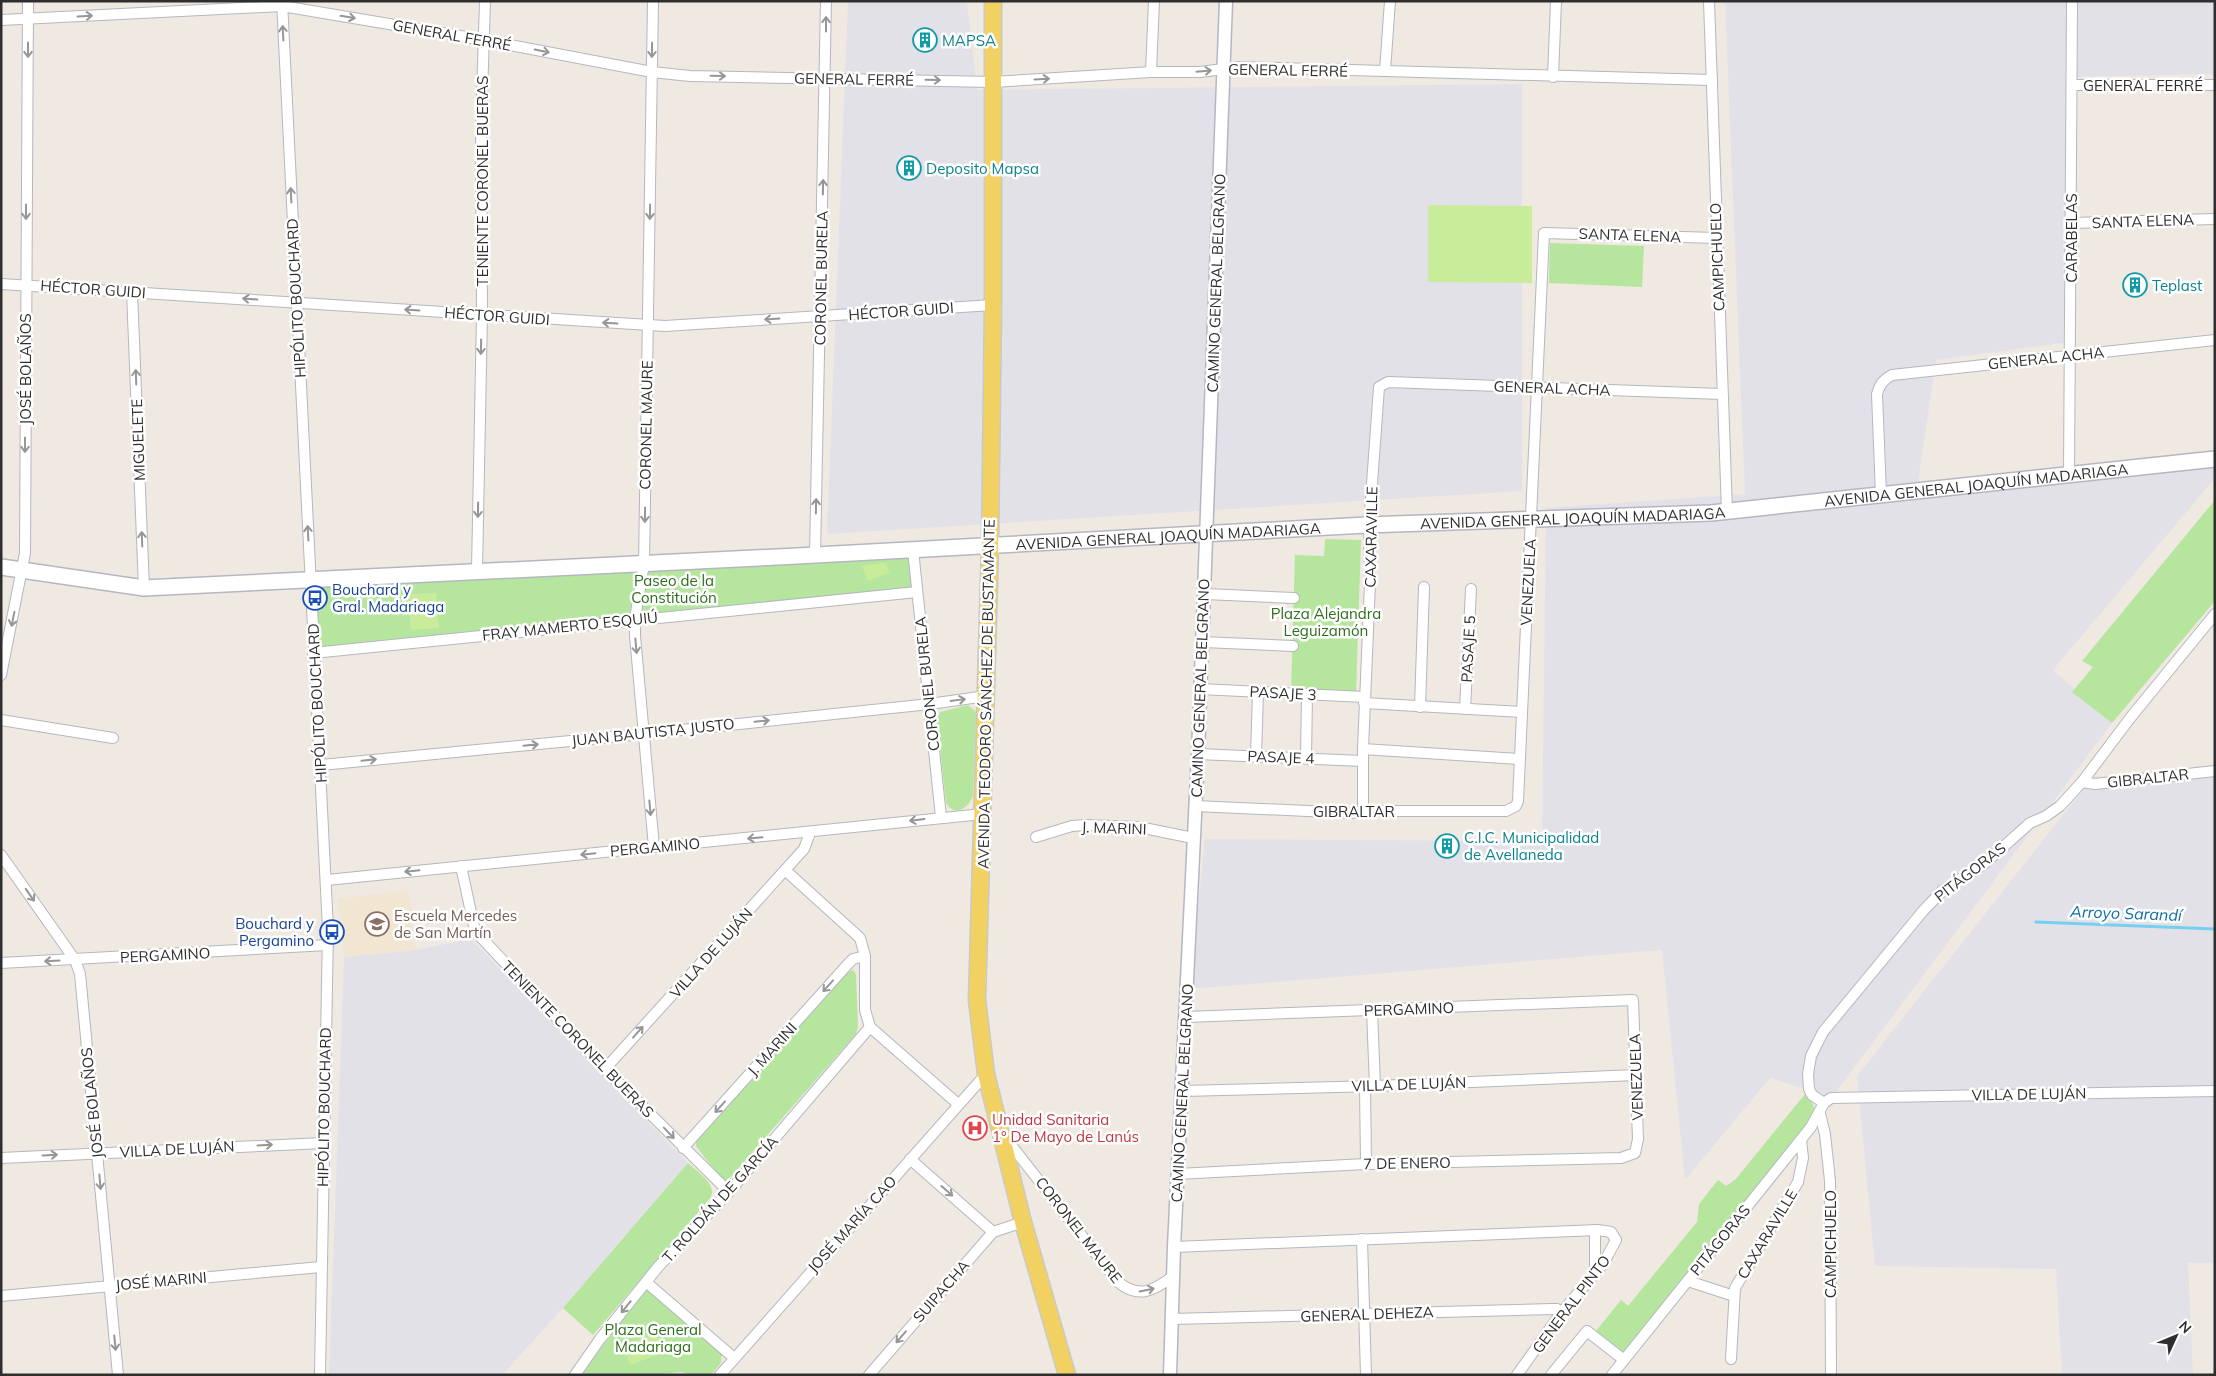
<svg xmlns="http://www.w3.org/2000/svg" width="2216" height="1376" viewBox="0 0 2216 1376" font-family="Mulish,sans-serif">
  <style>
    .industrial { fill: #e3e1e8 }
    .education { fill: #f0e6d1 }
    .green { fill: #b6e59e }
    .pitch { fill: #c9ec9a }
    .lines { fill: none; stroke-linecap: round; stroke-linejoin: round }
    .stream { stroke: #75cff0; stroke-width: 3 }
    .minor-casing { stroke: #b4b7c1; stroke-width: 12 }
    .tertiary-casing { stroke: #b4b7c1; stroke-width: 15 }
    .secondary-casing { stroke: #b4b7c1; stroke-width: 18 }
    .primary-casing { stroke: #c9c9c9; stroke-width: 19 }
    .minor { stroke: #fff; stroke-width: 10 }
    .tertiary { stroke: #fff; stroke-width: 12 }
    .secondary { stroke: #fff; stroke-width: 15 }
    .primary { stroke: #f2d163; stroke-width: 16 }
    .oneway { stroke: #969696 }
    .labels { text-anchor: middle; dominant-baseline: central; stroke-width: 5; stroke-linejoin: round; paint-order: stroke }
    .street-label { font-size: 15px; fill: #2e2e2e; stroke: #fff }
    .culture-label { font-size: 15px; fill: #0d838f; stroke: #fff; text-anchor: start }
    .park-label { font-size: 15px; fill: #2c6e1b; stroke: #fff }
    .transit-label { font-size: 15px; fill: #164399; stroke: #fff; text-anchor: start }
    .education-label { font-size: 15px; fill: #785e54; stroke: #fff; text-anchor: start }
    .health-label { font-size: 15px; fill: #be3a42; stroke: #fff; text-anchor: start }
    .water-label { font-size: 16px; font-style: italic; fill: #0d6fa3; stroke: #fff }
  </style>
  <rect width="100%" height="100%" fill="#efe9e1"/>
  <g class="industrial">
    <path d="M 848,1 L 967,1 L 977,90 L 1522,84 L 1522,491 L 827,534 Z"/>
    <path d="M 1725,1 L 2215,1 L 2215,74 L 2068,77 L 2076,341 L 1936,360 L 1918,483 L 2215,458 L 2215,478 L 2053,670 L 2112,723 L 1832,1097 L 1770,1078 L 1685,1180 L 1662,950 L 1190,989 L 1205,839 L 1542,841 L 1546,508 L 1745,494 Z"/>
    <path d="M 2215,765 L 2215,1263 L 2188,1263 L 2193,1375 L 2062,1375 L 2056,1269 L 1875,1266 L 1857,1076 L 2093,777 Z"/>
    <path d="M 471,939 L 688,1163 L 563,1308 L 502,1375 L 329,1375 L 344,957 L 415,950 Z"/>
  </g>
  <path class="education" d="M 409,891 L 415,950 L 344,957 L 338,898 Z"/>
  <g class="green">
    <path d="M 1550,243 L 1644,246 L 1642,287 L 1549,283 Z"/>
    <path d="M 2215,500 L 2215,601 L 2112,723 L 2072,692 L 2093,667 L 2082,661 Z"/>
    <path d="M 1325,539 L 1361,540 L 1356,696 L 1291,693 L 1295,555 L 1324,556 Z"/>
    <path d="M 913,550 L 917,592 L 313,653 L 310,581 Z"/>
    <path d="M 968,705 L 976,712 L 973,796 C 968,808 955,818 946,803 L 937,719 L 940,712 Z"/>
    <path d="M 853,970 L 856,974 L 858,1027 L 856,1034 L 729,1179 L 726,1181 L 721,1179 L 696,1146 L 696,1140 L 847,973 Z"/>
    <path d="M 1805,1094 C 1813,1102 1817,1108 1812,1119 L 1623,1353 L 1596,1331 L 1621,1300 L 1628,1306 L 1697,1222 L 1699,1204 L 1718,1180 L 1726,1186 L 1736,1179 Z"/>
    <path d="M 688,1163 C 696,1171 717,1184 711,1197 L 593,1335 L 563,1308 Z"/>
    <path d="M 650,1290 L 722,1352 L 721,1363 L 711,1375 L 692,1375 L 681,1372 L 649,1375 L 581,1375 L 640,1296 L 646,1291 Z"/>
  </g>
  <g class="pitch">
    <path d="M 1428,205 L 1532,206 L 1532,283 L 1428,282 Z"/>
    <path d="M 885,563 L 890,572 L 868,581 L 862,566 Z"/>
    <path d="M 436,593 L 439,628 L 411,630 L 408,594 Z"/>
    <path d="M 657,1333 L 664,1352 L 630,1365 L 623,1346 Z"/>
  </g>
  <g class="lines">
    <path class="stream" d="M 2036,922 L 2215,929"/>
    <g class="minor-casing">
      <g id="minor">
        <path d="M 282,1 L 328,930 L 320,1375"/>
        <path d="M 653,1 L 644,563 L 635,619 L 635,636 L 654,847"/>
        <path d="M 1709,1 L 1727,512"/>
        <path d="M 1,20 L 282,6 L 484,40 L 652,72 L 690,76 L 993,82 L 1151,72 L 1200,72 L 1239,67 L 1712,80"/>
        <path d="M 1385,71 L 1390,1"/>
        <path d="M 1151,72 L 1154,1"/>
        <path d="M 1553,77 L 1556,1"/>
        <path d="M 2072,85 L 2215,85"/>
        <path d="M 2071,223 L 2215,219"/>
        <path d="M 1,284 L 665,326 L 993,305"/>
        <path d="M 132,292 L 144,588"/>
        <path d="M 2069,475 L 2072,1"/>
        <path d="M 1881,495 L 1877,394 C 1880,384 1883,380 1892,375 L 2215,340"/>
        <path d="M 913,550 L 941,817"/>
        <path d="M 815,555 L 826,1"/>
        <path d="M 477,570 L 482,315 L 481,128 L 485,1"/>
        <path d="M 1205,594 L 1294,598"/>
        <path d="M 1203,642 L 1293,646"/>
        <path d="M 313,653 L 917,592"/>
        <path d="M 1,675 L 25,553 L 28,1"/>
        <path d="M 1200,689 L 1365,697"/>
        <path d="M 1364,703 L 1522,712"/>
        <path d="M 1420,707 L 1424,587"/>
        <path d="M 1465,709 L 1471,589"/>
        <path d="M 1,720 L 113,738"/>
        <path d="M 1363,749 L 1519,759"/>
        <path d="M 1198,754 L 1363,761"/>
        <path d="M 1256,756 L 1258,692"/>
        <path d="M 1306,758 L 1307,694"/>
        <path d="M 321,765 L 643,734 L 930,704 L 986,696"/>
        <path d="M 2082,782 L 2095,784 L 2215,771"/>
        <path d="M 1195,806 L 1351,813 L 1378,811 L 1506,811 L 1516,806 L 1518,801 L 1544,233 L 1716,238"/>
        <path d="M 1363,812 L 1363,749 L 1370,583 L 1369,525 L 1379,387 L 1388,382 L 1722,394"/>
        <path d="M 1036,837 L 1072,826 L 1086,825 L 1139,827 L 1193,838"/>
        <path d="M 1,855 L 75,960 L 80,974 L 118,1375"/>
        <path d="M 461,866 L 475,931 L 605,1069 L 729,1192"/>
        <path d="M 785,870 L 860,938 L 865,956 L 865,1010 L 870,1027 L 958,1104"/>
        <path d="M 327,880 L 983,814"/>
        <path d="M 1,963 L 328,945"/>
        <path d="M 1372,1011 L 1375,1086"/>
        <path d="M 605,1069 L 785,870 L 804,849 L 810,833"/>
        <path d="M 1365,1086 L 1366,1164"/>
        <path d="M 1183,1091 L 1375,1086 L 1636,1075"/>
        <path d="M 1824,1103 L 1812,1095 L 1809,1089 L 1808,1074 L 1811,1056 L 1823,1032 L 1923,911 L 1943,890 L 1984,864 L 2030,823 L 2046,816 L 2060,806 L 2082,782 L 2131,717 L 2215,614"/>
        <path d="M 1820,1114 L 1825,1134 L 1830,1181 L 1831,1375"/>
        <path d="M 1004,1136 L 1118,1282 C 1139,1299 1153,1291 1172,1277"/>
        <path d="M 683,1148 L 848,964 L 853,959 L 865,956"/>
        <path d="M 1,1158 L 323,1143"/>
        <path d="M 910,1159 L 993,1232"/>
        <path d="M 1178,1174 L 1366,1164 L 1621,1158 L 1635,1153 L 1638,1139 L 1633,1000 L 1186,1017"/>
        <path d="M 1362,1239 L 1366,1375"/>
        <path d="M 1174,1247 L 1598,1230 L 1611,1232 L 1616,1240 L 1603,1264 L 1561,1313 L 1517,1375"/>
        <path d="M 1595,1274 L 1595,1230"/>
        <path d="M 1688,1281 L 1734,1296"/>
        <path d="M 646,1282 L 733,1357"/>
        <path d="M 1,1296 L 321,1267"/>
        <path d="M 1172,1319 L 1553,1309 L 1557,1309 L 1561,1313"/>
        <path d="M 1731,1359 L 1735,1288 L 1798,1182 L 1803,1158 L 1801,1140"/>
        <path d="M 575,1375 L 600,1339 L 658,1267 L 729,1192 L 870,1027"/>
        <path d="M 720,1375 L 986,1074"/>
        <path d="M 869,1375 L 993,1232 L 1023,1222"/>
        <path d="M 1551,1375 L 1587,1331 L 1624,1360"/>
        <path d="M 1612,1375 L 1811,1127 L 1824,1103 L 1831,1098 L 2215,1091"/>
      </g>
    </g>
    <g class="tertiary-casing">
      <path id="tertiary" d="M 1170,1375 L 1174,1247 L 1198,754 L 1226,1"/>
    </g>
    <g class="secondary-casing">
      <g id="secondary">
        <path id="s1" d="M 1,567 L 144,588 L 797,556 L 1366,525 L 1711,513 L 2215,459"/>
      </g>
    </g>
    <g class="primary-casing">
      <path id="primary" d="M 993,1 L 993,305 L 990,546 L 977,1000 L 986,1074 L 1023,1222 L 1067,1375"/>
    </g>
    <use href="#minor" class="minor"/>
    <use href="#tertiary" class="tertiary"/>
    <use href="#secondary" class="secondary"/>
    <use href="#primary" class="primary"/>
  </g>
  <defs><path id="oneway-shaft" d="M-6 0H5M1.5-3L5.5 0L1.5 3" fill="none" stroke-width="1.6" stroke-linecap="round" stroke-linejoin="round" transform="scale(1.25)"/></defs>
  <g class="oneway">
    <use href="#oneway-shaft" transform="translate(85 16) rotate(-3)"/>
    <use href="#oneway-shaft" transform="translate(348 17) rotate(9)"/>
    <use href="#oneway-shaft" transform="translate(826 24) rotate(-90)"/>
    <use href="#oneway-shaft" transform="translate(283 33) rotate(-93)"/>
    <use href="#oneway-shaft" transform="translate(28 50) rotate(90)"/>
    <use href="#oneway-shaft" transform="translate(652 50) rotate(91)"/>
    <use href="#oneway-shaft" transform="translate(542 51) rotate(11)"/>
    <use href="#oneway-shaft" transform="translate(1204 71) rotate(-5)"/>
    <use href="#oneway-shaft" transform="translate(718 76) rotate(1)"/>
    <use href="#oneway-shaft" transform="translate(1042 79) rotate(-3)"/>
    <use href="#oneway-shaft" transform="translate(933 80) rotate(1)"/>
    <use href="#oneway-shaft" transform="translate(823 187) rotate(-89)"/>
    <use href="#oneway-shaft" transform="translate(291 195) rotate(-93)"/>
    <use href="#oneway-shaft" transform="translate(26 212) rotate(90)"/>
    <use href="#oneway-shaft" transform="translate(650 212) rotate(91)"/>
    <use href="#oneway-shaft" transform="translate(250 299) rotate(-176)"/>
    <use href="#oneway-shaft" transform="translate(412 310) rotate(-176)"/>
    <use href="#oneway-shaft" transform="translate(772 319) rotate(176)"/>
    <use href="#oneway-shaft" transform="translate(610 323) rotate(-177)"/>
    <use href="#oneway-shaft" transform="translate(481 347) rotate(91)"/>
    <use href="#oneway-shaft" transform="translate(136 377) rotate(-92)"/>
    <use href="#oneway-shaft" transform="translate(25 445) rotate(90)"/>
    <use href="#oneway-shaft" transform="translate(816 506) rotate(-89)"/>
    <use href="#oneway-shaft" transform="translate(478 510) rotate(91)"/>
    <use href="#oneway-shaft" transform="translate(645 515) rotate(91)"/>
    <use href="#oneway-shaft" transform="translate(308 533) rotate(-93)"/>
    <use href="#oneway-shaft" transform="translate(142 539) rotate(-92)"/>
    <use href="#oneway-shaft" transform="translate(13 619) rotate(101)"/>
    <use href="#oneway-shaft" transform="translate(636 646) rotate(85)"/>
    <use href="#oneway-shaft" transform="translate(958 700) rotate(-8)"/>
    <use href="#oneway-shaft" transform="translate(762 721) rotate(-6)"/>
    <use href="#oneway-shaft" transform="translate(531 745) rotate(-6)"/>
    <use href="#oneway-shaft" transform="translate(369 760) rotate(-6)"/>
    <use href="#oneway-shaft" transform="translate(650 808) rotate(85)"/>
    <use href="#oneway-shaft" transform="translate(917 820) rotate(173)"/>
    <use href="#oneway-shaft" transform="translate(755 838) rotate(175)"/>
    <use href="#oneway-shaft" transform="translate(588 854) rotate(174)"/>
    <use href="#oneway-shaft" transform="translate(412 871) rotate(174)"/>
    <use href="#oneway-shaft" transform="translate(30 895) rotate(55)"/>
    <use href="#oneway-shaft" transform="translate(52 961) rotate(177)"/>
    <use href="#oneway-shaft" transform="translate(828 986) rotate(132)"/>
    <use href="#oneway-shaft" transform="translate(638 1032) rotate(-48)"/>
    <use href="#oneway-shaft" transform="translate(720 1107) rotate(132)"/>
    <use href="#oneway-shaft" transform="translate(669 1133) rotate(46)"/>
    <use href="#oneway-shaft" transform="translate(265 1145) rotate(-3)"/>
    <use href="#oneway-shaft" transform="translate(50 1155) rotate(-3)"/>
    <use href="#oneway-shaft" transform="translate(100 1182) rotate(85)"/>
    <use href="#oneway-shaft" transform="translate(947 1191) rotate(41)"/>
    <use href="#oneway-shaft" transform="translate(1147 1290) rotate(-12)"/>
    <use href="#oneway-shaft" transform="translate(626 1307) rotate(129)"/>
    <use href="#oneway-shaft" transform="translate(901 1337) rotate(131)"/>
    <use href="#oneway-shaft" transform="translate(115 1343) rotate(84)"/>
  </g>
  <defs>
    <g id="building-ring" transform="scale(1.25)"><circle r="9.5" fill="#fff" stroke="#0f9aa8" stroke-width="1.5"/><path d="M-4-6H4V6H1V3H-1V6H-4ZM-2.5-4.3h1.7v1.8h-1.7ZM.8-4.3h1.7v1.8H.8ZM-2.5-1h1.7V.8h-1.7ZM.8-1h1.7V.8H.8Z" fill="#0f9aa8"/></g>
    <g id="bus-ring" transform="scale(1.25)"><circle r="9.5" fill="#fff" stroke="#1a4fb4" stroke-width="1.5"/><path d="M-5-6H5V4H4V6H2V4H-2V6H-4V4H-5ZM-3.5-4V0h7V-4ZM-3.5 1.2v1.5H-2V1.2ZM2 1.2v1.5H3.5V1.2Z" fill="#1a4fb4"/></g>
    <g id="school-ring" transform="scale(1.25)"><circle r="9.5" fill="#fff" stroke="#8d6e63" stroke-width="1.5"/><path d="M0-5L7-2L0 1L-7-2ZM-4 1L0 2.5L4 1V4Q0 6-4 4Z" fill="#8d6e63"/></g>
    <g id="hospital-ring" transform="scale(1.25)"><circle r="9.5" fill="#fff" stroke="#e0444e" stroke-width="1.5"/><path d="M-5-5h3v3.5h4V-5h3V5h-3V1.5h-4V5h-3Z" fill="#e0444e"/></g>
  </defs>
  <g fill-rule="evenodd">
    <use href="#building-ring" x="925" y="40"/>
    <use href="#building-ring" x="909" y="168"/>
    <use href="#building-ring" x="2135" y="285"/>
    <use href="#bus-ring" x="315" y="598"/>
    <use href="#building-ring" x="1447" y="846"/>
    <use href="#school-ring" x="377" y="924"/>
    <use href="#bus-ring" x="332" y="932"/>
    <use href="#hospital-ring" x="975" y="1128"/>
  </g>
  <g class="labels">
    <g class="street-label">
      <text transform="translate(452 35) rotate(10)">GENERAL FERRÉ</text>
      <text transform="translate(1288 70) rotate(1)">GENERAL FERRÉ</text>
      <text transform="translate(854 79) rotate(1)">GENERAL FERRÉ</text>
      <text x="2143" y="85">GENERAL FERRÉ</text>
      <text transform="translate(482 181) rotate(-90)">TENIENTE CORONEL BUERAS</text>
      <text transform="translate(2143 221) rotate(-2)">SANTA ELENA</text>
      <text transform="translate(1630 235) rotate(2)">SANTA ELENA</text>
      <text transform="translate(2071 238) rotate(-90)">CARABELAS</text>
      <text transform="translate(1717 257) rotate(-92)">CAMPICHUELO</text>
      <text transform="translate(821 278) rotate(-89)">CORONEL BURELA</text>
      <text transform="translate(1216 283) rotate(-88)">CAMINO GENERAL BELGRANO</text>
      <text transform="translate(93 289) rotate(4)">HÉCTOR GUIDI</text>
      <text transform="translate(296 298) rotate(-93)">HIPÓLITO BOUCHARD</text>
      <text transform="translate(901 311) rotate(-4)">HÉCTOR GUIDI</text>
      <text transform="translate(497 316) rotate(4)">HÉCTOR GUIDI</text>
      <text transform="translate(2046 358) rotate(-6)">GENERAL ACHA</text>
      <text transform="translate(25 369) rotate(-90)">JOSÉ BOLAÑOS</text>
      <text transform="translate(1552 388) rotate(2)">GENERAL ACHA</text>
      <text transform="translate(646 425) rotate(-89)">CORONEL MAURE</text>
      <text transform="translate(138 440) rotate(-92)">MIGUELETE</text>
      <text stroke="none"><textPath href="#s1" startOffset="1980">AVENIDA GENERAL JOAQUÍN MADARIAGA</textPath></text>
      <text stroke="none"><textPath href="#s1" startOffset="1575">AVENIDA GENERAL JOAQUÍN MADARIAGA</textPath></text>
      <text stroke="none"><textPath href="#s1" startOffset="1170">AVENIDA GENERAL JOAQUÍN MADARIAGA</textPath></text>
      <text transform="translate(1371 537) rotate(-89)">CAXARAVILLE</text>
      <text transform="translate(1528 582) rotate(-87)">VENEZUELA</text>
      <text transform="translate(570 626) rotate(-6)">FRAY MAMERTO ESQUIÚ</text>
      <text transform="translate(1468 649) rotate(-87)">PASAJE 5</text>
      <text transform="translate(927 684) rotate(-96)">CORONEL BURELA</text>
      <text transform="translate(1200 688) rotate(-88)">CAMINO GENERAL BELGRANO</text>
      <text transform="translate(1283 693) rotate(3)">PASAJE 3</text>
      <text transform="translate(986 694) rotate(-89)">AVENIDA TEODORO SÁNCHEZ DE BUSTAMANTE</text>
      <text transform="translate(317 703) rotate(-93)">HIPÓLITO BOUCHARD</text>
      <text transform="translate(653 732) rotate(-6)">JUAN BAUTISTA JUSTO</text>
      <text transform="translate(1281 757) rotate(2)">PASAJE 4</text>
      <text transform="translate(2148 778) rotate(-6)">GIBRALTAR</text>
      <text x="1354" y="811">GIBRALTAR</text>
      <text transform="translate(1114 828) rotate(2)">J. MARINI</text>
      <text transform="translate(655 847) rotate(-5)">PERGAMINO</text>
      <text transform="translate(1970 872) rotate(-38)">PITÁGORAS</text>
      <text transform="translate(711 953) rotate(-48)">VILLA DE LUJÁN</text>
      <text transform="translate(165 955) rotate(-3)">PERGAMINO</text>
      <text transform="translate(1409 1009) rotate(-2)">PERGAMINO</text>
      <text transform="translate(578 1039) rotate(46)">TENIENTE CORONEL BUERAS</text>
      <text transform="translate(772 1049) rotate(-48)">J. MARINI</text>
      <text transform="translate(1636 1077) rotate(-92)">VENEZUELA</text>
      <text transform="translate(1409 1084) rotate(-2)">VILLA DE LUJÁN</text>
      <text transform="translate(1182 1093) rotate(-87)">CAMINO GENERAL BELGRANO</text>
      <text transform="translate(2029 1094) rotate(-1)">VILLA DE LUJÁN</text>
      <text transform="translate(92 1103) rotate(-96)">JOSÉ BOLAÑOS</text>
      <text transform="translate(324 1107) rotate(-89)">HIPÓLITO BOUCHARD</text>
      <text transform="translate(177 1149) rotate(-3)">VILLA DE LUJÁN</text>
      <text transform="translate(1407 1163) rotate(-1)">7 DE ENERO</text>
      <text transform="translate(720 1199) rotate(-48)">T. ROLDÁN DE GARCÍA</text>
      <text transform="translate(852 1224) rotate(-48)">JOSÉ MARÍA CAO</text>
      <text transform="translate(1079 1230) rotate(52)">CORONEL MAURE</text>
      <text transform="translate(1767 1234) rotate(-59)">CAXARAVILLE</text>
      <text transform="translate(1720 1240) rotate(-51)">PITÁGORAS</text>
      <text transform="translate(1830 1244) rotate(-90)">CAMPICHUELO</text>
      <text transform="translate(161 1281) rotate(-5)">JOSÉ MARINI</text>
      <text transform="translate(941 1291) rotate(-49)">SUIPACHA</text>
      <text transform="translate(1571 1304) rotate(-53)">GENERAL PINTO</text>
      <text transform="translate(1367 1314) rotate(-2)">GENERAL DEHEZA</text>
    </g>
    <g class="culture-label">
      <text x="942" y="40">MAPSA</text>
      <text x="926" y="168">Deposito Mapsa</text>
      <text x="2152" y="285">Teplast</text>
      <text x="1464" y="837">C.I.C. Municipalidad<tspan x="1464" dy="17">de Avellaneda</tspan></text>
    </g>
    <g class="park-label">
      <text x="674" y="580">Paseo de la<tspan x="674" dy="17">Constitución</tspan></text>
      <text x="1326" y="613">Plaza Alejandra<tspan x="1326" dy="17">Leguizamón</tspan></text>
      <text x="653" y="1329">Plaza General<tspan x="653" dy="17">Madariaga</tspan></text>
    </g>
    <g class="transit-label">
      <text x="332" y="589">Bouchard y<tspan x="332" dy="17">Gral. Madariaga</tspan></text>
      <text x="314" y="923" text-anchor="end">Bouchard y<tspan x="314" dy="17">Pergamino</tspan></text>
    </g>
    <g class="education-label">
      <text x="394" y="915">Escuela Mercedes<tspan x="394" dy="17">de San Martín</tspan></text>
    </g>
    <g class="health-label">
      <text x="992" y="1119">Unidad Sanitaria<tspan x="992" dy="17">1° De Mayo de Lanús</tspan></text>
    </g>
    <g class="water-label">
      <text transform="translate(2126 913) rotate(2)">Arroyo Sarandí</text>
    </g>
  </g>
  <rect width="2216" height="1376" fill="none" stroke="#2e2e2e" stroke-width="5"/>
  <g transform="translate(2176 1336) rotate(46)" stroke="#ffffff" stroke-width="4" paint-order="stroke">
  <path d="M0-4L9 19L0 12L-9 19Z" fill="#2e2e2e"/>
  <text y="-8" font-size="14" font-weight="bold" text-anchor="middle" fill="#2e2e2e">N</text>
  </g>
</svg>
